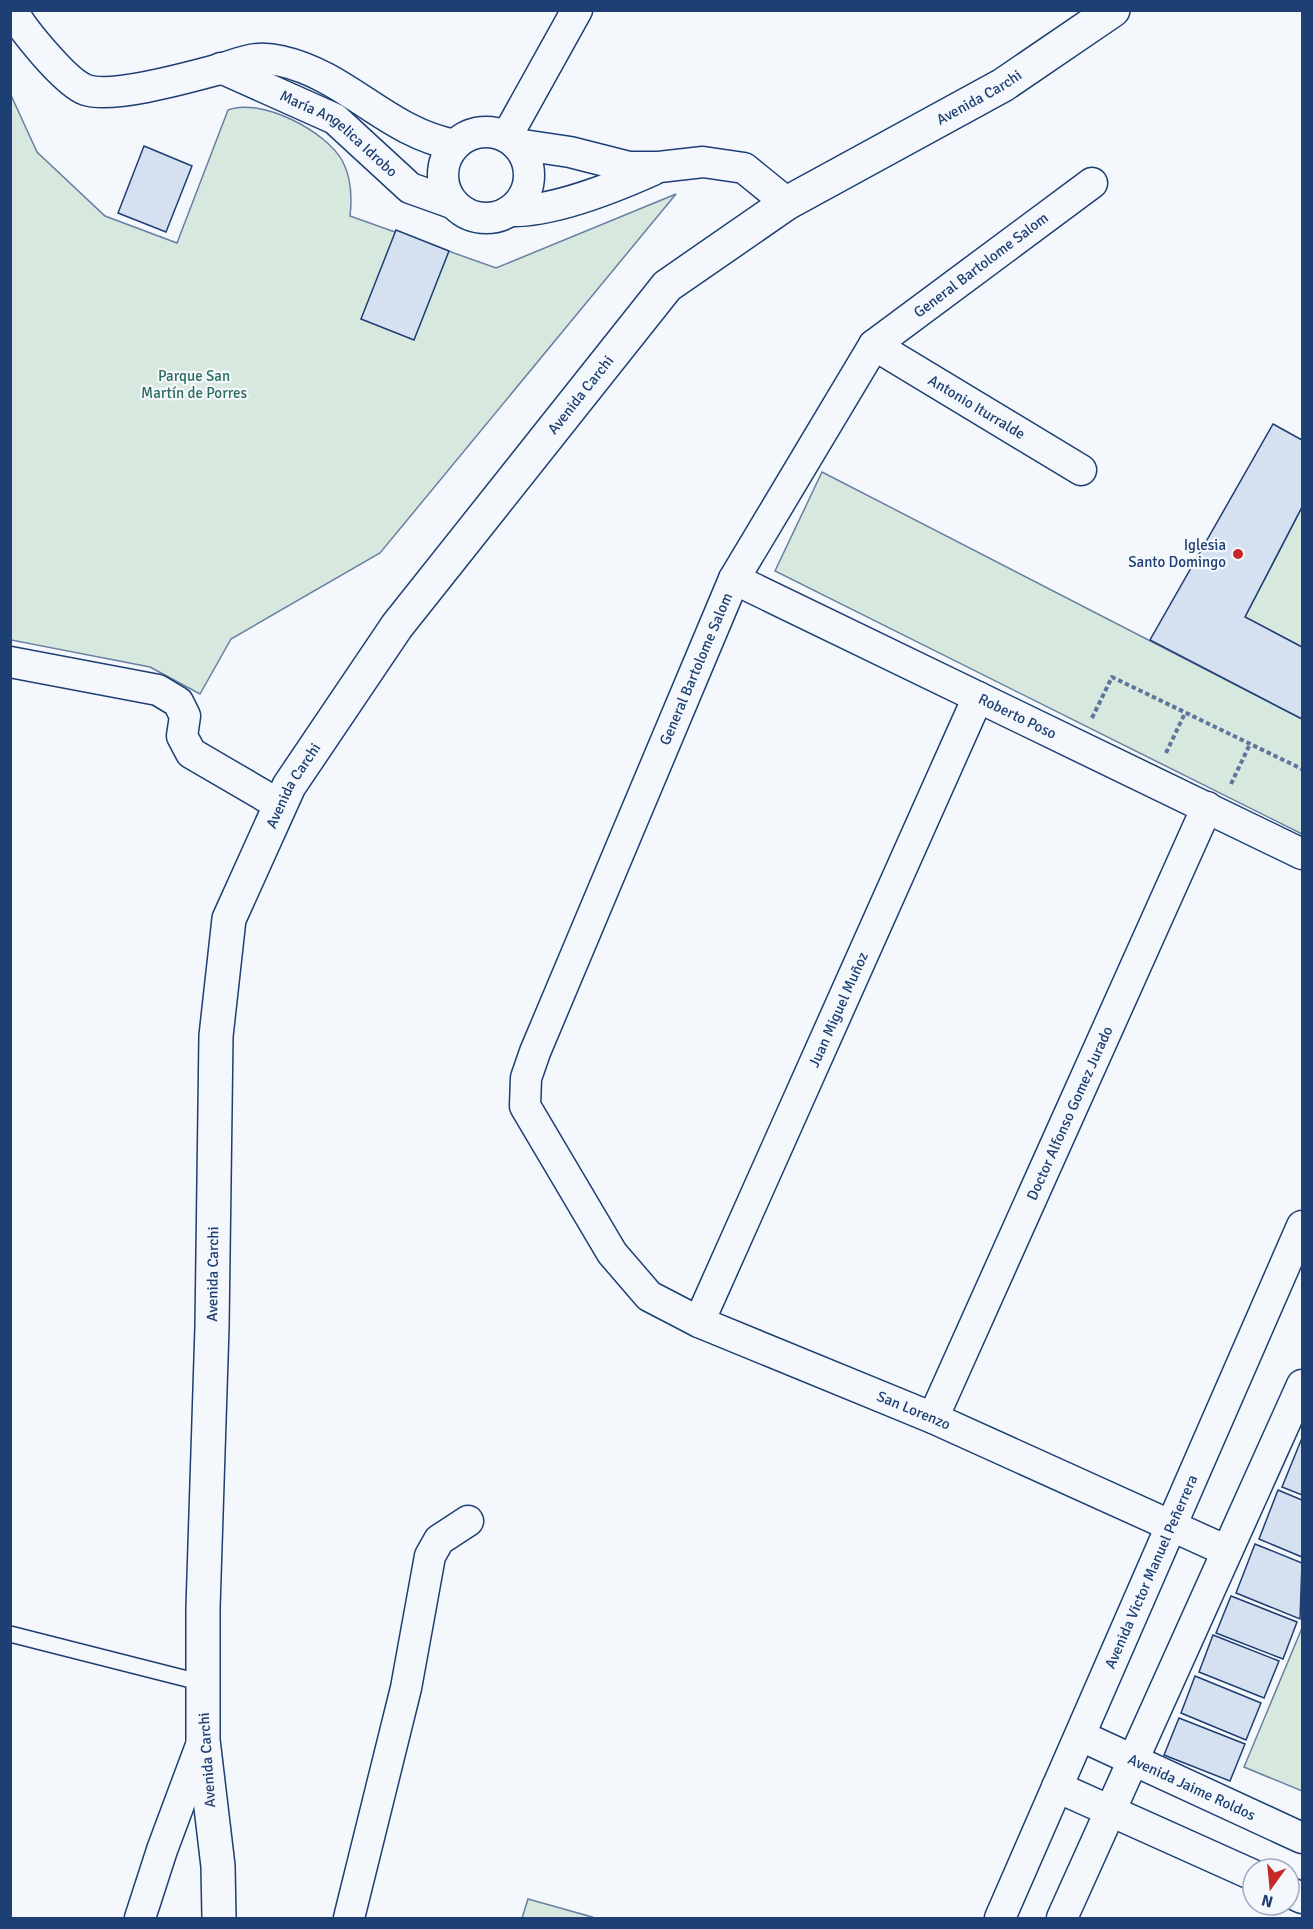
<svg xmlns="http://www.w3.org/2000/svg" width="1313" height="1929" viewBox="0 0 1313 1929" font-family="Signika,sans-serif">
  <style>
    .green { fill: #d7e8df; stroke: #687fa3; stroke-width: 1.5 }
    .building { fill: #d5e0f0; stroke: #1d3f73; stroke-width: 1.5 }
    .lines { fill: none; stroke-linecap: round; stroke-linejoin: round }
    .service-casing { stroke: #1d3f73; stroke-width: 18 }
    .minor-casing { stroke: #1d3f73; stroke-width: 33 }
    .tertiary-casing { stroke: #1d3f73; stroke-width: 36 }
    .path { stroke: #5e769c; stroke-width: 4; stroke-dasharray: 4.5 3; stroke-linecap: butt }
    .service { stroke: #f4f7fb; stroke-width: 15 }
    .minor { stroke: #f4f7fb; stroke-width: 30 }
    .tertiary { stroke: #f4f7fb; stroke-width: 33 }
    .poi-dot { fill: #c62828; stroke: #f4f7fb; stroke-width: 2 }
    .labels { text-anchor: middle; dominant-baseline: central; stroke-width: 4.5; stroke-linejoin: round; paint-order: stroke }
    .street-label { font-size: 15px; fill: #1d3f73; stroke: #f4f7fb }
    .park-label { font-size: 15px; fill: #2c6c60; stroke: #f4f7fb }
    .poi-label { font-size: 15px; fill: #1d3f73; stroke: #f4f7fb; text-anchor: end }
  </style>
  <rect width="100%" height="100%" fill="#f4f7fb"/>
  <g class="green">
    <path d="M 10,93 L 37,152 L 105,216 L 177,243 L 228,110 C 260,97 327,131 343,162 C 351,178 352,199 350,216 L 496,268 L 676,194 L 380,553 L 231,639 L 200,694 L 150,667 L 11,640 Z"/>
    <path d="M 822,472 L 1302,719 L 1302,834 L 775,571 Z"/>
    <path d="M 1302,507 L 1302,647 L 1245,617 Z"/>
    <path d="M 1302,1628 L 1302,1791 L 1244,1767 Z"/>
    <path d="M 528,1899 L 592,1917 L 591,1918 L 522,1918 Z"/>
  </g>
  <g class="building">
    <path d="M 144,146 L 192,166 L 166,232 L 118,213 Z"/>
    <path d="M 396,230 L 449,251 L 414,340 L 361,319 Z"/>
    <path d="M 1273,424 L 1302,440 L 1302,507 L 1245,617 L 1302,647 L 1302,719 L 1150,640 Z"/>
    <path d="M 1302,1438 L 1302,1495 L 1282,1487 Z"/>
    <path d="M 1278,1490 L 1302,1500 L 1302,1557 L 1259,1539 Z"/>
    <path d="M 1255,1544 L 1302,1563 L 1300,1619 L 1236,1593 Z"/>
    <path d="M 1231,1596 L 1297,1622 L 1283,1659 L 1216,1633 Z"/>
    <path d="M 1213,1635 L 1279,1661 L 1264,1698 L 1199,1672 Z"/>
    <path d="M 1195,1676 L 1261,1703 L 1246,1740 L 1181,1713 Z"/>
    <path d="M 1179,1718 L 1245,1744 L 1230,1781 L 1164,1755 Z"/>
  </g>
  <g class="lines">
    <g class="service-casing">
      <path id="service" d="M 10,1634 L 203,1683"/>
    </g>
    <g class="minor-casing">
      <g id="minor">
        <path d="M 12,10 C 22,29 66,83 86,90 C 113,99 190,77 220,69 C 244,62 255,55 281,61 C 348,76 386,132 455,145"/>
        <path id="s1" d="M 221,68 L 335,119 L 410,188 L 452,203"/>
        <circle cx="486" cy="175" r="43"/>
        <path d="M 507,136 L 577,10"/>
        <path d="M 516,144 L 570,152 L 629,167 L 659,167 L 703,162 L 744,168 L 787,203"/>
        <path id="s2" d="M 1092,183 L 874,345 L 734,579 L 535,1052 L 526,1078 L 525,1106 L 612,1253 L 649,1296 L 699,1322 L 933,1418 L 1227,1551"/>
        <path d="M 511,211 C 552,212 615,187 653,170"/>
        <path id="s3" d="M 874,345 L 1081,470"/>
        <path id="s4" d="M 734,579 L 1302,854"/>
        <path d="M 10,662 L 158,690 L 178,702 L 185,716 L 182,736 L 191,753 L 280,805"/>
        <path id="s5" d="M 699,1322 L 978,697"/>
        <path id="s6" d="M 933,1418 L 1207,807"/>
        <path id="s7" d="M 1081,1736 L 1302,1838"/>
        <path d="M 1057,1787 L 1253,1875"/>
        <path d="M 1289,1892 L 1302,1898"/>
        <path d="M 140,1918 L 162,1850 L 203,1740"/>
        <path d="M 349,1918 L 406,1688 L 430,1556 L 439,1540 L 468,1521"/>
        <path id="s8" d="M 1000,1918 L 1302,1226"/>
        <path d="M 1062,1918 L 1302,1385"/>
      </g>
    </g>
    <g class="tertiary-casing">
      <g id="tertiary">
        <path id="s9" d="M 219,1918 L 218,1866 L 203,1740 L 203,1608 L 212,1327 L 216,1036 L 229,919 L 289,786 L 397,626 L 667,286 L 787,203 L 1003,85 L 1113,10"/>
      </g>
    </g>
    <g class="path">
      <path d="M 1092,718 L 1112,677 L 1302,769"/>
      <path d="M 1166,753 L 1185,713"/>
      <path d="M 1231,784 L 1250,744"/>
    </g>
    <use href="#service" class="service"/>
    <use href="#minor" class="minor"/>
    <use href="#tertiary" class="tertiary"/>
  </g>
  <circle class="poi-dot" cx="1238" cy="554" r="6"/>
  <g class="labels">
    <g class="street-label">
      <text stroke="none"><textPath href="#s9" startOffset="2139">Avenida Carchi</textPath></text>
      <text stroke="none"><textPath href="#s1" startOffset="136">María Angelica Idrobo</textPath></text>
      <text transform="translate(981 265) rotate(-37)">General Bartolome Salom</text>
      <text stroke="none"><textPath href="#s9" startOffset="1635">Avenida Carchi</textPath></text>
      <text stroke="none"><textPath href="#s3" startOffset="120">Antonio Iturralde</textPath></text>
      <text transform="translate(696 669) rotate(-67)">General Bartolome Salom</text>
      <text stroke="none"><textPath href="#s4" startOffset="315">Roberto Poso</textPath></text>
      <text stroke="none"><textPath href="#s9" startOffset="1149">Avenida Carchi</textPath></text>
      <text stroke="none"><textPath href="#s5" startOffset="342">Juan Miguel Muñoz</textPath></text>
      <text stroke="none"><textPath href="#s6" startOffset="334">Doctor Alfonso Gomez Jurado</textPath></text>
      <text stroke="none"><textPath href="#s9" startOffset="645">Avenida Carchi</textPath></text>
      <text stroke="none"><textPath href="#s2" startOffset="1629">San Lorenzo</textPath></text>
      <text stroke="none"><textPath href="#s8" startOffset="378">Avenida Victor Manuel Peñerrera</textPath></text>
      <text transform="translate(207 1760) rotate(-94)">Avenida Carchi</text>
      <text stroke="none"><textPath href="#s7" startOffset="122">Avenida Jaime Roldos</textPath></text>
    </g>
    <g class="park-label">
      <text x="194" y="376">Parque San<tspan x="194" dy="17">Martín de Porres</tspan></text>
    </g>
    <g class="poi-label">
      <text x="1226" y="545">Iglesia<tspan x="1226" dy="17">Santo Domingo</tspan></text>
    </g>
  </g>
  <rect width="1313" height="1929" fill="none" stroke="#1d3f73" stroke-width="24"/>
  <g transform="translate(1271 1887) rotate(195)"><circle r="28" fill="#f4f7fb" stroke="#9eadc5" stroke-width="1.5"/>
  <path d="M0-4.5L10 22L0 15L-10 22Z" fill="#c62828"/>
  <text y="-9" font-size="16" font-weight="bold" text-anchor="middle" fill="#1d3f73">N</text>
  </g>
</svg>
